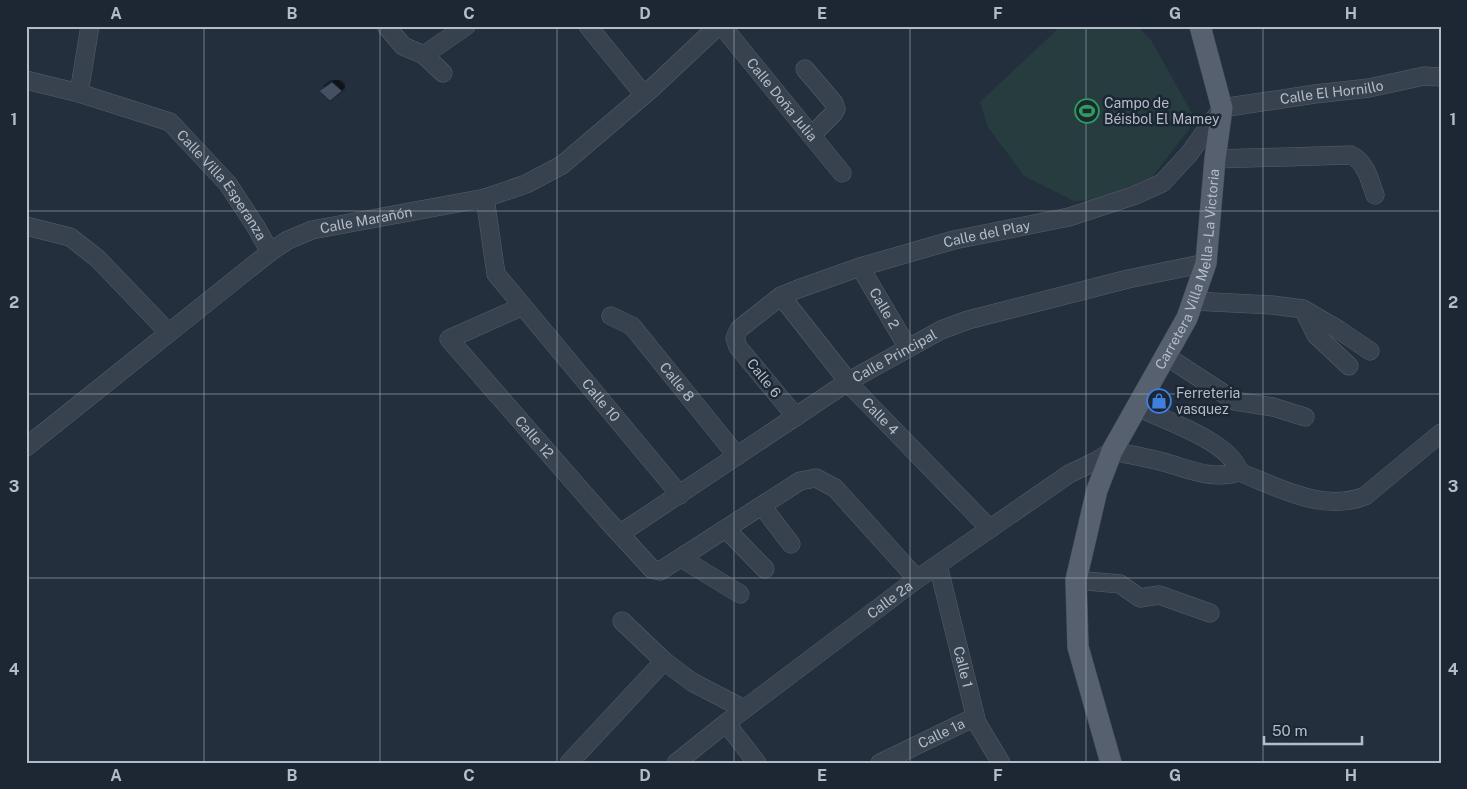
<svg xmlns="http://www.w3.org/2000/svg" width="1467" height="789" viewBox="0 0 1467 789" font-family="'Public Sans',sans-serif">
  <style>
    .green { fill: #263c3f }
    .building { fill: #455162; stroke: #1f2835; filter: url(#shadow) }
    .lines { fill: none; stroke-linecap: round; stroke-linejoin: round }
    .minor-casing { stroke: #565f6c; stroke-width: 19 }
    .major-casing { stroke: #414a57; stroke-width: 22 }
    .minor { stroke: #38414e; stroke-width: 18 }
    .major { stroke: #56606e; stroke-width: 21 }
    .grid { fill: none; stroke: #b4bcc9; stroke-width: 1; stroke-opacity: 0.55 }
    .labels { text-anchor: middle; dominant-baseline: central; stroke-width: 5; stroke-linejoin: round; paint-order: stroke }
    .street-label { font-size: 14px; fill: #b4bcc9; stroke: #1d2633 }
    .poi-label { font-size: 14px; fill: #b4bcc9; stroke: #1d2633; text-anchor: start }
    .neatline { fill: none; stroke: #b4bcc9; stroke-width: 2 }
    .grid-label { font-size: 16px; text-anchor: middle; font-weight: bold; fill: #b4bcc9 }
  </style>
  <defs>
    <filter id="shadow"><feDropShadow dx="4.5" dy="-4.5" stdDeviation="1" flood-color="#0009"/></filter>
  </defs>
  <rect width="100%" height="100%" fill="#242f3e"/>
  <path class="green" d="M 1061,26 L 1137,26 L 1151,40 L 1196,120 L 1153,176 L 1100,200 L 1074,201 L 1024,176 L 988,127 L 980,102 Z"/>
  <path class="building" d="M 332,82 L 342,91 L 330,101 L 319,91 Z"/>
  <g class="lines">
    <g class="minor-casing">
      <g id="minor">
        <path d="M 386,26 L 403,46 L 424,55 L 443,73"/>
        <path d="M 588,26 L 644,95"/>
        <path id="s1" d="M 722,26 L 842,173"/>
        <path d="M 424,55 L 466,26"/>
        <path d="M 805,69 L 834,103 L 836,109 L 833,114 L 812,135"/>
        <path id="s2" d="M 26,80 L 79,93 L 170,122 L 228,184 L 256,227 L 270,252"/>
        <path d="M 79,93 L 90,26"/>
        <path d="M 1215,159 L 1351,155 C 1366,162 1370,181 1375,195"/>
        <path id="s3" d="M 485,198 L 496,274 L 680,495"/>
        <path d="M 26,226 L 70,237 L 97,258 L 169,333"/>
        <path id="s4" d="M 860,267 L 908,348"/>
        <path id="s5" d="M 781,296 L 855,390 L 990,529"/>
        <path d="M 1193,301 L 1272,305 L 1303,309 L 1339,330 L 1370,351"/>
        <path id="s6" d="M 523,306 L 449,339 L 607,520 L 652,569 L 660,571 L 800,481 L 816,478 L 835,488 L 917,579"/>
        <path d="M 1303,309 L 1316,335 L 1349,366"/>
        <path id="s7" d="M 611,316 L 632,326 L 737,456"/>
        <path d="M 1166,356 L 1235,401 L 1273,407 L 1305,417"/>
        <path d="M 1137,407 C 1164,420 1232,442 1239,472"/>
        <path id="s8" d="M 796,417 L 738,347 L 735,338 L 739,329 L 781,296 L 798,289 L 860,267 L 954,240 L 1069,217 L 1133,196 L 1162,183 L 1189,154 L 1222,108 L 1315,94 L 1369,88 L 1424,76 L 1441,77"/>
        <path id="s9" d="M 26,447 L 270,252 L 288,240 L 312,230 L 485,198 L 526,184 L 562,165 L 650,90 L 718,26"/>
        <path d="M 762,506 L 791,544"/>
        <path d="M 726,529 L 765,569"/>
        <path id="s10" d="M 621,533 L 849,381 L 941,330 L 968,320 L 1128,279 L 1206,263"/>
        <path d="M 681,558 L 740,594"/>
        <path id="s11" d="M 938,565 L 977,723 L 1001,763"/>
        <path d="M 1076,580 L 1120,584 L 1140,598 L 1159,595 L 1210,613"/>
        <path d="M 622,621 L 664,661"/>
        <path d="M 726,723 L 757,763"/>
        <path d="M 569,763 L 664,661 L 692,682 L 744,709"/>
        <path id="s12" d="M 676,763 L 726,723 L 917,579 L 1069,474 L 1096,461 L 1112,451 C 1131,455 1151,458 1170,464 C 1194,471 1214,480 1239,472 C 1278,487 1323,513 1365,496 L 1441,433"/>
        <path id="s13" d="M 880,763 L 975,717"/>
      </g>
    </g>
    <g class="major-casing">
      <g id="major">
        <path id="s14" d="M 1111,763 L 1078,647 L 1076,580 L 1097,490 L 1112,451 L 1187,318 L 1206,263 L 1215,159 L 1222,108 L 1200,26"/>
      </g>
    </g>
    <use href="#minor" class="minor"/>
    <use href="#major" class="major"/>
  </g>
  <path class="grid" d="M 204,26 L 204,763M 380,26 L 380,763M 557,26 L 557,763M 734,26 L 734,763M 910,26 L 910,763M 1086,26 L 1086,763M 1263,26 L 1263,763M 26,211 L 1441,211M 26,394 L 1441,394M 26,578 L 1441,578"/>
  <defs>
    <g id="stadium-ring" transform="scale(1.25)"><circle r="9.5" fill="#1d2633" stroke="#2e9e5b" stroke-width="1.5"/><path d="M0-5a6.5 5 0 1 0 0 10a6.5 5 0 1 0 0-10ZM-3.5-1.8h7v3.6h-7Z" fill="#2e9e5b"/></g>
    <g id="shop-ring" transform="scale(1.25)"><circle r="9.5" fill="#1d2633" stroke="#3f7fe0" stroke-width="1.5"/><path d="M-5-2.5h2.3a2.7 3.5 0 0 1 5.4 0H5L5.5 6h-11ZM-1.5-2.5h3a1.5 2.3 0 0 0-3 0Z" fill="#3f7fe0"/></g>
  </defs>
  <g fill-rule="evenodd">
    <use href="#stadium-ring" x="1087" y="111"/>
    <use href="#shop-ring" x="1159" y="401"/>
  </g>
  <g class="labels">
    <g class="street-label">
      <text stroke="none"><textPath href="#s8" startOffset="769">Calle El Hornillo</textPath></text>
      <text stroke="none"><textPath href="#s1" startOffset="95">Calle Doña Julia</textPath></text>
      <text stroke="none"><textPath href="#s2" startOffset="232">Calle Villa Esperanza</textPath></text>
      <text stroke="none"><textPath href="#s9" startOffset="415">Calle Marañón</textPath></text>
      <text stroke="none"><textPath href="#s8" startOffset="379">Calle del Play</textPath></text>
      <text stroke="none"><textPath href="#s14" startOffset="522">Carretera Villa Mella - La Victoria</textPath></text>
      <text stroke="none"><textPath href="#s4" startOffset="48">Calle 2</textPath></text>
      <text stroke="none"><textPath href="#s10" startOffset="326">Calle Principal</textPath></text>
      <text transform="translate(764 378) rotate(51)">Calle 6</text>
      <text stroke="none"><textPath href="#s7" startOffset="95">Calle 8</textPath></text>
      <text stroke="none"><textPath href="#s3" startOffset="241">Calle 10</textPath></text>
      <text stroke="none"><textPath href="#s5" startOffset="156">Calle 4</textPath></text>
      <text stroke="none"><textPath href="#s6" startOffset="211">Calle 12</textPath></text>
      <text stroke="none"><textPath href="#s12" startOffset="269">Calle 2a</textPath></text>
      <text stroke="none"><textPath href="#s11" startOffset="105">Calle 1</textPath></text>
      <text stroke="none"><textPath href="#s13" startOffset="68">Calle 1a</textPath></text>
    </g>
    <g class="poi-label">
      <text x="1104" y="103">Campo de<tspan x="1104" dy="16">Béisbol El Mamey</tspan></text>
      <text x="1176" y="393">Ferreteria<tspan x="1176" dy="16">vasquez</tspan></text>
    </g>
  </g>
  <rect width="1467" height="789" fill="none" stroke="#1d2633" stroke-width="55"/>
  <path d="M1264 736v8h98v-8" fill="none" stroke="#b4bcc9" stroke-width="2.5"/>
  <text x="1272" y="736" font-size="15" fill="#b4bcc9" stroke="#1d2633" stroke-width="4" paint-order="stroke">50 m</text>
  <rect x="28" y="28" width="1412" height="734" class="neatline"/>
  <g class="grid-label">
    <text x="116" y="19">A</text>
    <text x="292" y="19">B</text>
    <text x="469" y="19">C</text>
    <text x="645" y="19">D</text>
    <text x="822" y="19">E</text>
    <text x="998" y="19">F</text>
    <text x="1175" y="19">G</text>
    <text x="1351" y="19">H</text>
    <text x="14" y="125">1</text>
    <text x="1453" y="125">1</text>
    <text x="14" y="308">2</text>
    <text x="1453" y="308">2</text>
    <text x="14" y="492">3</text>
    <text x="1453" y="492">3</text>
    <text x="14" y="675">4</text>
    <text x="1453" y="675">4</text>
    <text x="116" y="781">A</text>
    <text x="292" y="781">B</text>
    <text x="469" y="781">C</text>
    <text x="645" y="781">D</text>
    <text x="822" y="781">E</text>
    <text x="998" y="781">F</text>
    <text x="1175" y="781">G</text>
    <text x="1351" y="781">H</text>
  </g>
</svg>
